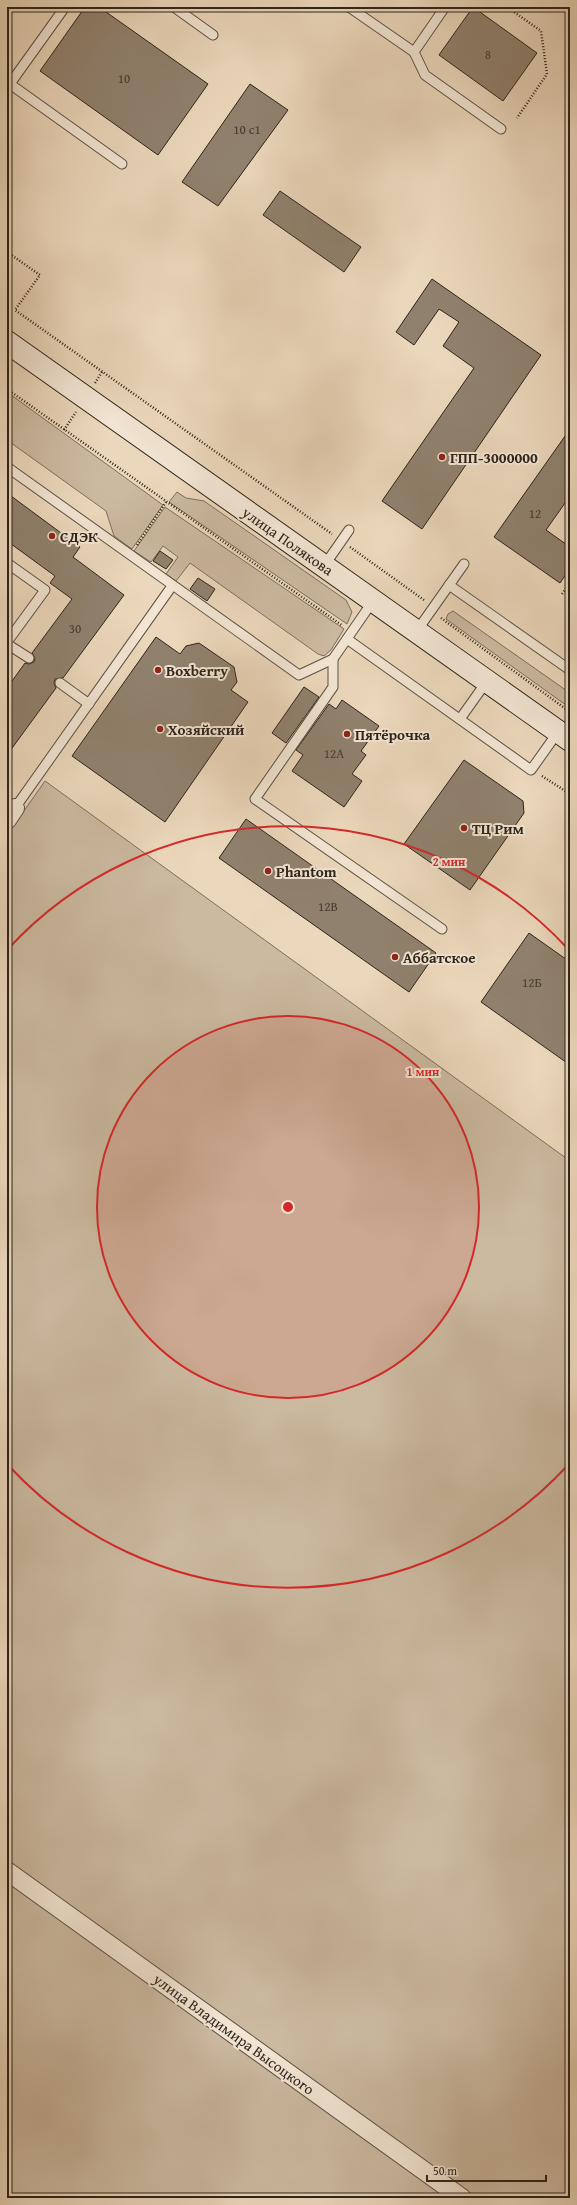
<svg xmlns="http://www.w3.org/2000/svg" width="577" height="2205" viewBox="0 0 577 2205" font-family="'Gentium Book Plus',serif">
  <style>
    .green { fill: #cbb9a0; stroke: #7c6e5e }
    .building { fill: #90816e; stroke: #2d241b }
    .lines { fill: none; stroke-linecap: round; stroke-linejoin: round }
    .service-casing { stroke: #5c5143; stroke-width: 11 }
    .minor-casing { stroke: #5c5143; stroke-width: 20 }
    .secondary-casing { stroke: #2d241b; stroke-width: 24 }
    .path { stroke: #2d241b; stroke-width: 2.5; stroke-dasharray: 1 2; stroke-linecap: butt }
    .service { stroke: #f2e5d3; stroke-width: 9 }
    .minor { stroke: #f2e5d3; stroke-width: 18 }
    .secondary { stroke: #f2e5d3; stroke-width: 22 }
    .ring { fill: none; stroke: #d62828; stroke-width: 2 }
    .poi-dot { fill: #8f2418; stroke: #f2e5d3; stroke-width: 1.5 }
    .labels { text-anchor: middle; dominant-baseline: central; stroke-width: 4; stroke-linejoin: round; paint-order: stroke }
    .number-label { font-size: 13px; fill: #463b30 }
    .poi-label { font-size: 15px; font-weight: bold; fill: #2d241b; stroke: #f2e5d3; text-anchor: start }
    .street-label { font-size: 15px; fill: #2d241b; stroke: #f2e5d3 }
    .centre { fill: #d62828; stroke: #f2e5d3; stroke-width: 2 }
    .ring-label { font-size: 12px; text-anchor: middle; font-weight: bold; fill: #d62828; stroke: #f2e5d3; stroke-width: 4; stroke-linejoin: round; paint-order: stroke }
  </style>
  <rect width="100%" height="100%" fill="#ebd7bb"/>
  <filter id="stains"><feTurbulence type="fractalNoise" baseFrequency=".005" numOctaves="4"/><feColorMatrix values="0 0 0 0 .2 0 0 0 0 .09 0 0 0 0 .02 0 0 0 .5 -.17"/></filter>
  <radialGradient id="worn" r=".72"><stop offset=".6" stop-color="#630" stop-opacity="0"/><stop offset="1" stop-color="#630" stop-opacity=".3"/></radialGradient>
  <g class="green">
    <path d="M 7,392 L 163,505 L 132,549 L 114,536 L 106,511 L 7,440 Z"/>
    <path d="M 177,492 L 186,498 L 204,501 L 346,600 L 352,612 L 347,624 L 169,502 Z"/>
    <path d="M 165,507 L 344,629 L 331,650 L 324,656 L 318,654 L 190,563 L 176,581 L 166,574 L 178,557 L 163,546 L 151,562 L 134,551 Z"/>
    <path d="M 453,611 L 570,693 L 570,708 L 446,619 L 448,614 Z"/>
    <path d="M 45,781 L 570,1161 L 570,2198 L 7,2198 L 7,835 Z"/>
  </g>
  <g class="building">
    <path d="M 85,7 L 99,7 L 208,84 L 158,155 L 40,71 Z"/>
    <path d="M 473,7 L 537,53 L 503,101 L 439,55 Z"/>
    <path d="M 250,84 L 288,110 L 218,206 L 182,182 Z"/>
    <path d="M 280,191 L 361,247 L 344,272 L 263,215 Z"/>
    <path d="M 432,279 L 541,355 L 422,529 L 382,501 L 474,368 L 443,346 L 459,322 L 439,309 L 414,345 L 396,332 Z"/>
    <path d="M 570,429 L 570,496 L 546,530 L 570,547 L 570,568 L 560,583 L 494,537 Z"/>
    <path d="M 7,493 L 80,547 L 73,557 L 124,595 L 63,678 L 55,679 L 54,683 L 56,688 L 7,755 L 7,688 L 25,663 L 29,664 L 34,662 L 35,658 L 32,653 L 72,599 L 50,583 L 55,576 L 7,541 Z"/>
    <path d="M 160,551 L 173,560 L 166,569 L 153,561 Z"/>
    <path d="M 198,578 L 215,589 L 207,601 L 190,589 Z"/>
    <path d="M 156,637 L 180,654 L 186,646 L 199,643 L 234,667 L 237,682 L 231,690 L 248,702 L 165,822 L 72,756 Z"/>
    <path d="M 304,687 L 319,697 L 286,743 L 272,733 Z"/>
    <path d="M 342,700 L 379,726 L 361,751 L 366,755 L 352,774 L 362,781 L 344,807 L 292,771 L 303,755 L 296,750 L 329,704 L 336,709 Z"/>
    <path d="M 464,760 L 523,801 L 524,813 L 470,890 L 404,844 Z"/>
    <path d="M 246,819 L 436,953 L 409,992 L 219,858 Z"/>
    <path d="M 529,933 L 570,962 L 570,1065 L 481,1002 Z"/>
  </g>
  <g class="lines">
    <g class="service-casing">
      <g id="service">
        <path d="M 174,7 L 213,35"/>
        <path d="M 349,7 L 414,52"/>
        <path d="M 445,7 L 414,52 L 425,75 L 501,129"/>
        <path d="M 10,84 L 122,164"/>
        <path d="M 7,88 L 65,7"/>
        <path d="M 7,467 L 299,675 L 333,659 L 373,601"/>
        <path d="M 7,563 L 45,590 L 7,642"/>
        <path d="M 324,566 L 349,530"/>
        <path d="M 449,585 L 570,670"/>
        <path d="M 416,632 L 464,564"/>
        <path d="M 347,639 L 531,770 L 558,732"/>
        <path d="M 7,644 L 29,658"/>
        <path d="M 333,659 L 333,687 L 255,799 L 442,929"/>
        <path d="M 60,683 L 89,704"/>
        <path d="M 460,719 L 487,681"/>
        <path d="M 7,803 L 15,808 L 172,586"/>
      </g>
    </g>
    <g class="minor-casing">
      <g id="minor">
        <path d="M 7,820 L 15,808"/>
        <path d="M 7,1871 L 462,2198"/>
      </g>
    </g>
    <g class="secondary-casing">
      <path id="secondary" d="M 7,342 L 570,740"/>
    </g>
    <g class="path">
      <path d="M 507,7 L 541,31 L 547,74 L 517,118"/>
      <path d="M 567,7 L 570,17"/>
      <path d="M 7,252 L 40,275 L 15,310 L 332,534"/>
      <path d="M 95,383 L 102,372"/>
      <path d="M 7,389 L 343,626"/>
      <path d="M 64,430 L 76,412"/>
      <path d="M 137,545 L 166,502"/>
      <path d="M 350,547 L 424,600"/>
      <path d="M 562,594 L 570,583"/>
      <path d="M 441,618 L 570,712"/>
      <path d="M 542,776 L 570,794"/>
    </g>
    <use href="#service" class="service"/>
    <use href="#minor" class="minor"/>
    <use href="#secondary" class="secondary"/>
  </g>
  <circle cx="288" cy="1207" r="191" fill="#d62828" fill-opacity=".12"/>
  <g class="ring">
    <circle cx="288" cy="1207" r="191"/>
    <path d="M569 1464A381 381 0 0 1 7 1464M7 950A381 381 0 0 1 569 950"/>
  </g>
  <g class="poi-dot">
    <circle cx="442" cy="457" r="4"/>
    <circle cx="52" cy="536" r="4"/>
    <circle cx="158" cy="670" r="4"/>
    <circle cx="160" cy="729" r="4"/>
    <circle cx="347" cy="734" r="4"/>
    <circle cx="464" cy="828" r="4"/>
    <circle cx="268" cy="871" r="4"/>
    <circle cx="395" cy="957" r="4"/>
  </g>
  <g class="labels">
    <g class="number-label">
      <text x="488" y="54">8</text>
      <text x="124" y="78">10</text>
      <text x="247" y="129">10 с1</text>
      <text x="535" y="513">12</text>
      <text x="75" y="628">30</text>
      <text x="334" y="753">12А</text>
      <text x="328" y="906">12В</text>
      <text x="532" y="982">12Б</text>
    </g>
    <g class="poi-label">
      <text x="450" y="457">ГПП-3000000</text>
      <text x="60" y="536">СДЭК</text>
      <text x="166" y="670">Boxberry</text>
      <text x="168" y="729">Хозяйский</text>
      <text x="355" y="734">Пятёрочка</text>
      <text x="472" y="828">ТЦ Рим</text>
      <text x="276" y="871">Phantom</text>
      <text x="403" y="957">Аббатское</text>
    </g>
    <g class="street-label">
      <text transform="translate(288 541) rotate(35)">улица Полякова</text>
      <text transform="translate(234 2034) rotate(36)">улица Владимира Высоцкого</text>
    </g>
  </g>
  <circle cx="288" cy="1207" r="6" class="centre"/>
  <g class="ring-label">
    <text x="449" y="866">2 мин</text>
    <text x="423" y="1076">1 мин</text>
  </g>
  <rect width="577" height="2205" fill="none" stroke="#ebd7bb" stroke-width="24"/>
  <rect x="8" y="8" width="561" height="2189" fill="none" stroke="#2d241b" stroke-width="2"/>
  <rect x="12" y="12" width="553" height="2181" fill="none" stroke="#2d241b"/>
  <path d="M427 2175v6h119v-6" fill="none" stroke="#2d241b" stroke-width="2"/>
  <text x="433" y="2175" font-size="12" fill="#2d241b" stroke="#f2e5d3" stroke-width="3" paint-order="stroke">50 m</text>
  <rect width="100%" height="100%" filter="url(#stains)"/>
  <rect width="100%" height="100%" fill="url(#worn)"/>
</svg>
